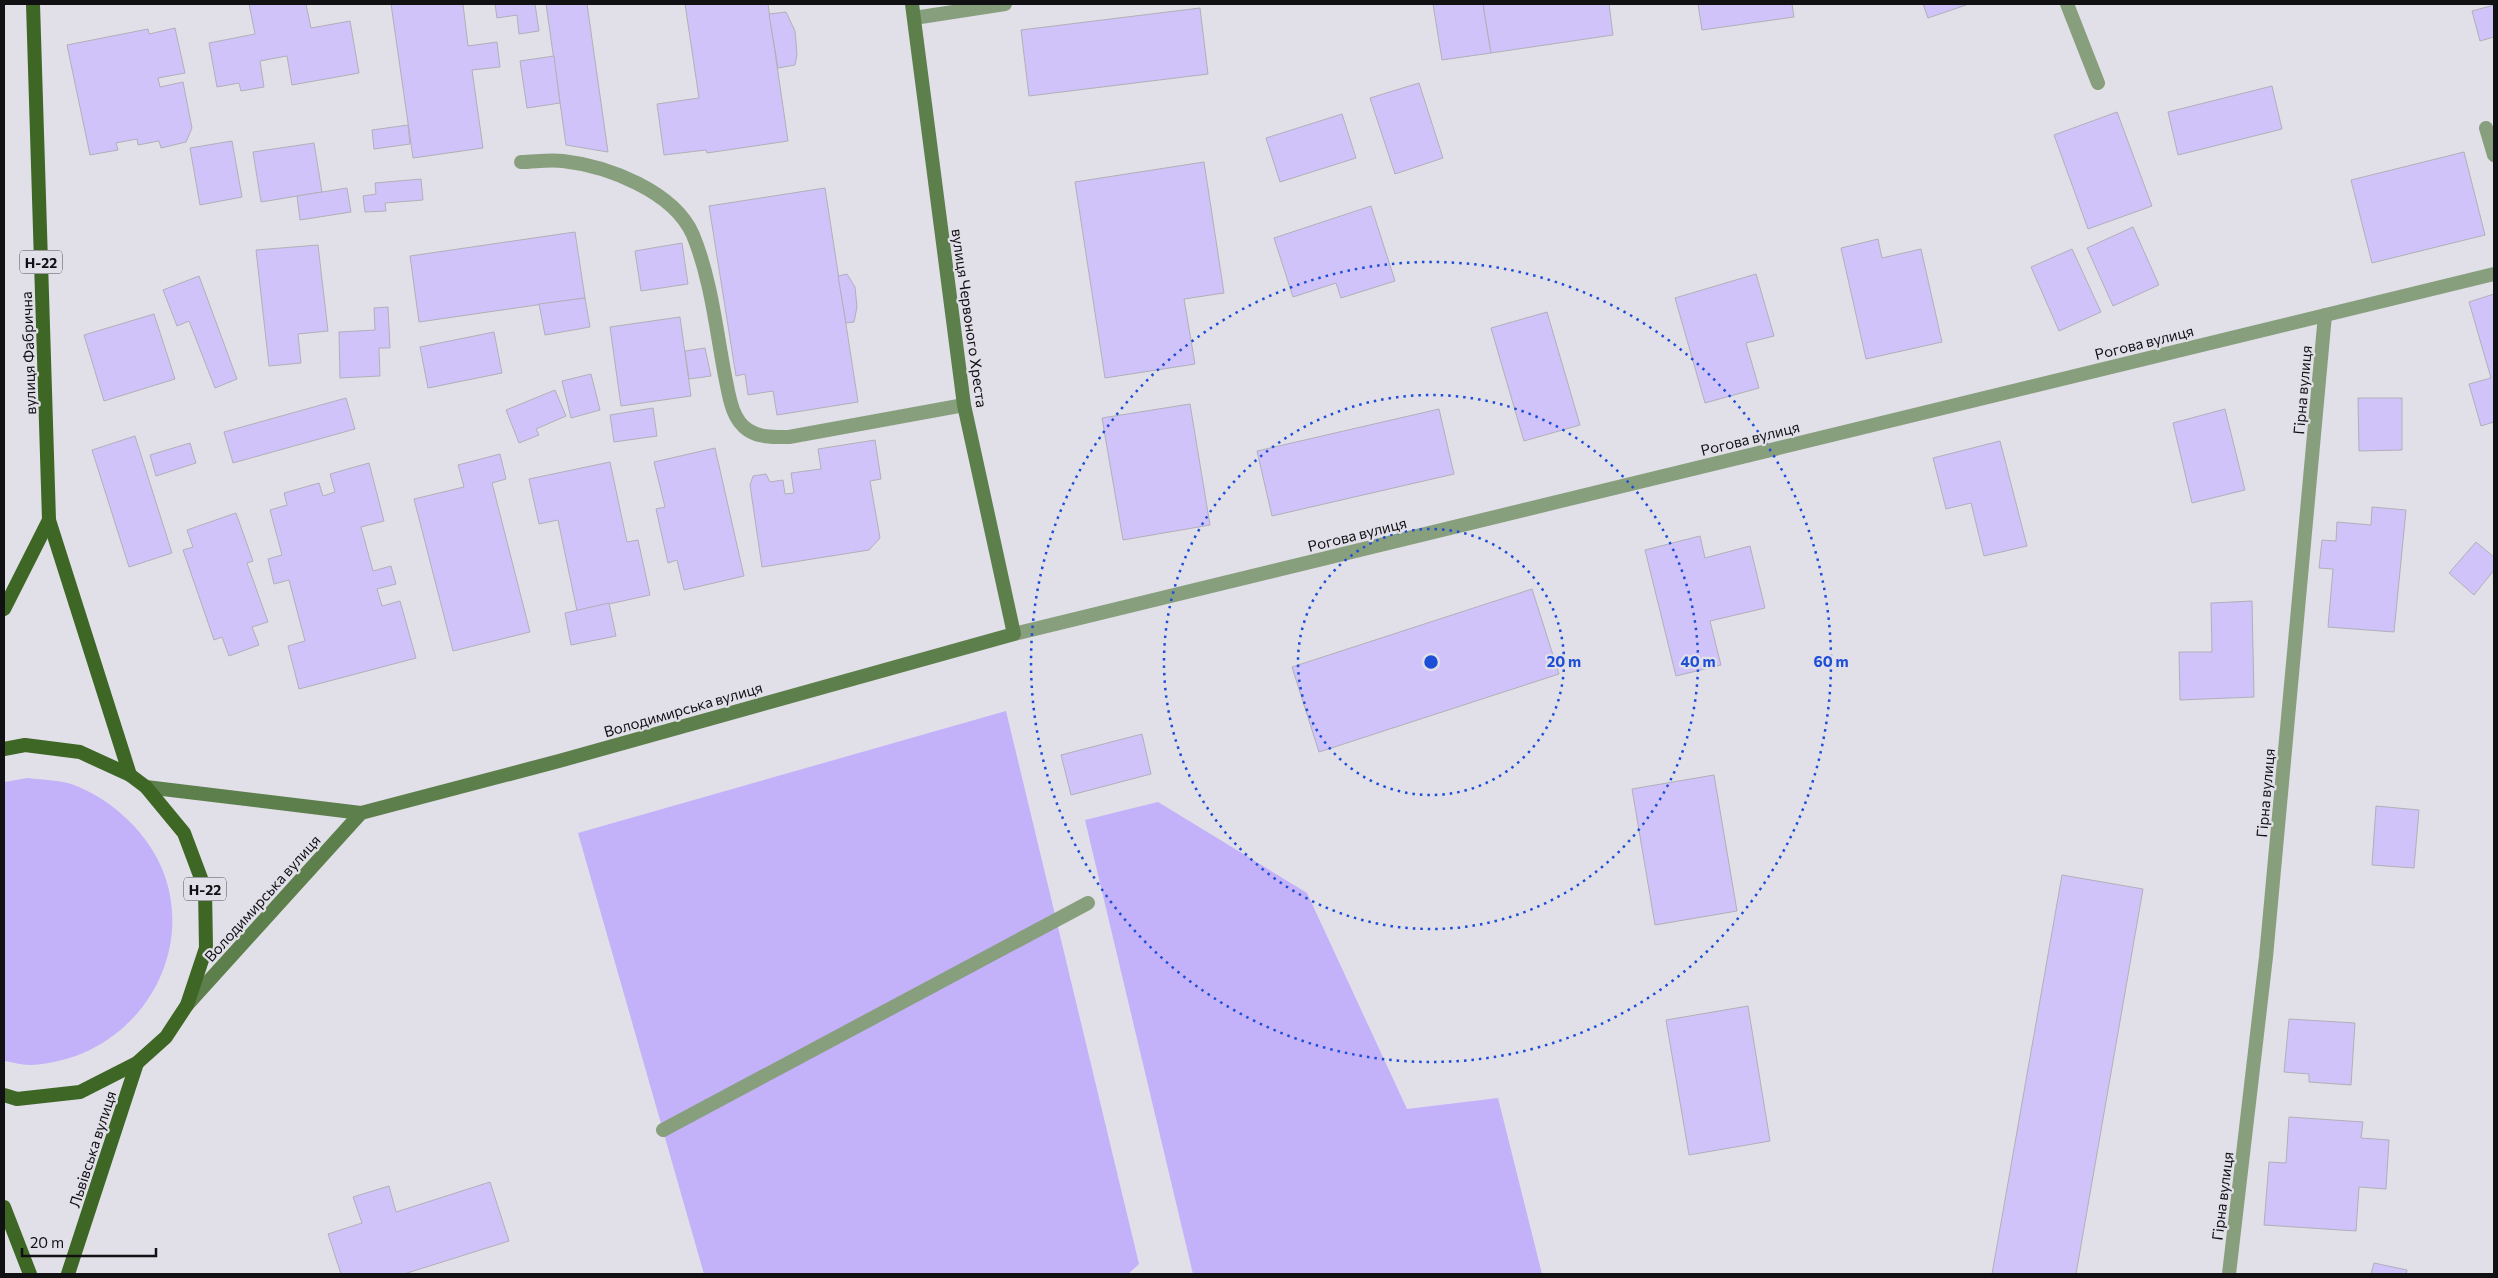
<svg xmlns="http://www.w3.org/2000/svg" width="2498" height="1278" viewBox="0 0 2498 1278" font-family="Commissioner,sans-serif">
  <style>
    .green { fill: #c3b1f9 }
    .building { fill: #d0c3f9; stroke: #b1b0b8 }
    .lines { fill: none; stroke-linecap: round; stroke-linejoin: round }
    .service { stroke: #889f7d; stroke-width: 14 }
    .minor { stroke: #889f7d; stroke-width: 14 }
    .secondary { stroke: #5d7f4b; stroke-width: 14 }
    .primary { stroke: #3e6725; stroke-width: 14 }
    .ring { fill: none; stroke: #1d4ed8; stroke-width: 2.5; stroke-dasharray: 2.5 5 }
    .labels { text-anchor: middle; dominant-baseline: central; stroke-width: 4.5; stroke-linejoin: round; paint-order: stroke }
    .shield { fill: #e1dfe8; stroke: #4f4e53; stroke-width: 1 }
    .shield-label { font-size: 14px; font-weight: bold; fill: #111013 }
    .street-label { font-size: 15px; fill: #111013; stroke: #e1dfe8 }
    .centre { fill: #1d4ed8; stroke: #e1dfe8; stroke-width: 2.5 }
    .ring-label { font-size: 15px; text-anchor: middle; font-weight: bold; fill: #1d4ed8; stroke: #e1dfe8; stroke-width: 4.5; stroke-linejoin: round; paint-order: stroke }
  </style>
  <rect width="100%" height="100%" fill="#e1dfe8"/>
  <g class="green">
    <path d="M 1006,711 L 1139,1264 L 1128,1274 L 704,1274 L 578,833 Z"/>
    <path d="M 28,778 C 43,780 60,780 74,785 C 95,793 114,806 130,822 C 221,912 155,1059 30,1065 C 22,1065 12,1062 4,1061 L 4,782 Z"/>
    <path d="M 1158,802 L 1307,893 L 1407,1109 L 1498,1098 L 1542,1274 L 1193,1274 L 1085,820 Z"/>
  </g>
  <g class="building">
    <path d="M 249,4 L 306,4 L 311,28 L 350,21 L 359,73 L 292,85 L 287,56 L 260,61 L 264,87 L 241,91 L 239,83 L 217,87 L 209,43 L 255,34 Z"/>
    <path d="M 391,4 L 463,4 L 468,46 L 497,42 L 500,67 L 472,70 L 483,148 L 413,158 Z"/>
    <path d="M 495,4 L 535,4 L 539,31 L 519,34 L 517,15 L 497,18 Z"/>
    <path d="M 546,4 L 587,4 L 608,152 L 566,145 Z"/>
    <path d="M 685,4 L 768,4 L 788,141 L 707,153 L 706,150 L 664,155 L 657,104 L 699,98 Z"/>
    <path d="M 1433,4 L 1483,4 L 1491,53 L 1442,60 Z"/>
    <path d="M 1483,4 L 1609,4 L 1613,35 L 1491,53 Z"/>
    <path d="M 1698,4 L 1792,4 L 1794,17 L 1702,30 Z"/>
    <path d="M 1923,4 L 1969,4 L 1928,18 Z"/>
    <path d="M 2494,5 L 2494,37 L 2480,41 L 2472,11 Z"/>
    <path d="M 1200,8 L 1208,74 L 1029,96 L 1021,30 Z"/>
    <path d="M 786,12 L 795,31 L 797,54 L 795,65 L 778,68 L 769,14 Z"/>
    <path d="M 175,28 L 185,73 L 158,78 L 160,87 L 183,82 L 192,128 L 186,142 L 161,148 L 159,141 L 138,145 L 137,139 L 116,143 L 118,150 L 90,155 L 67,45 L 148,29 L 149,34 Z"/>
    <path d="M 554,56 L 560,103 L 527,108 L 520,61 Z"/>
    <path d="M 1419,83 L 1443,158 L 1395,174 L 1370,98 Z"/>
    <path d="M 2272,86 L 2282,129 L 2178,155 L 2168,112 Z"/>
    <path d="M 2117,112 L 2152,206 L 2088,229 L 2054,135 Z"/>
    <path d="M 1342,114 L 1356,158 L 1280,182 L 1266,138 Z"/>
    <path d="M 408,125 L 410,144 L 374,149 L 372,130 Z"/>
    <path d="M 232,141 L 242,197 L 200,205 L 190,148 Z"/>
    <path d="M 314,143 L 322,192 L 261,202 L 253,152 Z"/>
    <path d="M 2464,152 L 2485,235 L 2372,263 L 2351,180 Z"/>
    <path d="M 1204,162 L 1224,293 L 1184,299 L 1195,364 L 1105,378 L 1075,182 Z"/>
    <path d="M 421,179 L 423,200 L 385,203 L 386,211 L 365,212 L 363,196 L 376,194 L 375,183 Z"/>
    <path d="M 347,188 L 351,212 L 300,220 L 297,196 Z"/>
    <path d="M 825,188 L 858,402 L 777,415 L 773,391 L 748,395 L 745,374 L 736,376 L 709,206 Z"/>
    <path d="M 1371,206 L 1395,281 L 1341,298 L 1336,283 L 1293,297 L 1274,238 Z"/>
    <path d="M 2133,227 L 2159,285 L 2113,306 L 2087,248 Z"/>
    <path d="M 575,232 L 585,298 L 419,322 L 410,256 Z"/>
    <path d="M 1878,239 L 1882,258 L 1921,249 L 1942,342 L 1866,359 L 1841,248 Z"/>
    <path d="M 682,243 L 688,284 L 641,291 L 635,251 Z"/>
    <path d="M 318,245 L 328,331 L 298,334 L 301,363 L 269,366 L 256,250 Z"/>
    <path d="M 2072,249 L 2101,312 L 2059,331 L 2031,267 Z"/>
    <path d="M 847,274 L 855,287 L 857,307 L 854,322 L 846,323 L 838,276 Z"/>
    <path d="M 1756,274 L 1774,336 L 1746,343 L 1759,388 L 1705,403 L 1675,298 Z"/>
    <path d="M 199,276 L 237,379 L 215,388 L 189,321 L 177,326 L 163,290 Z"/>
    <path d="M 2494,294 L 2494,422 L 2481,426 L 2469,384 L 2491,378 L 2469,302 Z"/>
    <path d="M 585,298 L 590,327 L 545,335 L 539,304 Z"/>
    <path d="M 388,307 L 390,348 L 379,348 L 380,376 L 340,378 L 339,332 L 375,330 L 374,308 Z"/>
    <path d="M 1547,312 L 1580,425 L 1524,441 L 1491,328 Z"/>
    <path d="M 154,314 L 175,379 L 104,401 L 84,335 Z"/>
    <path d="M 680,317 L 691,396 L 621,406 L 610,327 Z"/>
    <path d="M 494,332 L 502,373 L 428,388 L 420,347 Z"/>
    <path d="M 705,348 L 711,376 L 689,379 L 685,351 Z"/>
    <path d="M 591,374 L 600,410 L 571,418 L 562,381 Z"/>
    <path d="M 555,390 L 566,416 L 536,429 L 539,435 L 519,443 L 506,410 Z"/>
    <path d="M 346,398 L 355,429 L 233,463 L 224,432 Z"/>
    <path d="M 2358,398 L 2402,398 L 2402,450 L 2359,451 Z"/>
    <path d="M 1190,404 L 1210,525 L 1123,540 L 1102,418 Z"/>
    <path d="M 653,408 L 657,436 L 614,442 L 610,415 Z"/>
    <path d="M 1439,409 L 1454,474 L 1272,516 L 1257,451 Z"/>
    <path d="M 2225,409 L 2245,490 L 2192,503 L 2173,423 Z"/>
    <path d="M 135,436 L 172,553 L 129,567 L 92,450 Z"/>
    <path d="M 875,440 L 881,479 L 870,481 L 880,538 L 869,550 L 762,567 L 750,485 L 753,476 L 766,474 L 770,482 L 783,480 L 785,494 L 794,493 L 791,473 L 821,469 L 818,449 Z"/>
    <path d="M 2000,441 L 2027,546 L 1984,556 L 1971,503 L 1946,509 L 1933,458 Z"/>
    <path d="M 190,443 L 196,463 L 156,476 L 150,455 Z"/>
    <path d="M 715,448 L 744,576 L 684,590 L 677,560 L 668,563 L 656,509 L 665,507 L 654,462 Z"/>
    <path d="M 500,454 L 506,479 L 492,483 L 530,632 L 453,651 L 414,499 L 464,487 L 458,465 Z"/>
    <path d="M 610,462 L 627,542 L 638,540 L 650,595 L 577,611 L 558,520 L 539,524 L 529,479 Z"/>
    <path d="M 369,463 L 384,521 L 361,527 L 373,571 L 391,566 L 396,584 L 377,589 L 382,606 L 400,601 L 416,658 L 299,689 L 288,646 L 305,641 L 289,580 L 274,584 L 268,559 L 282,555 L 270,510 L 287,505 L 284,493 L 319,483 L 323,496 L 335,492 L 330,474 Z"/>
    <path d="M 2372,507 L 2406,510 L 2394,632 L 2328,627 L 2333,569 L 2319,568 L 2322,540 L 2336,541 L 2337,522 L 2371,525 Z"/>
    <path d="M 236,513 L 253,561 L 247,563 L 268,622 L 252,627 L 259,645 L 229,656 L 222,637 L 214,640 L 183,550 L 193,547 L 187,530 Z"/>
    <path d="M 1700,536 L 1705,558 L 1750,546 L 1765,608 L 1710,621 L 1721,665 L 1676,676 L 1645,550 Z"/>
    <path d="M 2476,542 L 2494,557 L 2494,570 L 2474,595 L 2449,573 Z"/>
    <path d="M 1532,589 L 1559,674 L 1319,752 L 1292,667 Z"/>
    <path d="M 2252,601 L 2254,697 L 2180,700 L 2179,652 L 2212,652 L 2211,603 Z"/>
    <path d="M 609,603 L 616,636 L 571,645 L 565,613 Z"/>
    <path d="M 1142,734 L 1151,774 L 1071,795 L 1061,755 Z"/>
    <path d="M 1714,775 L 1737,911 L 1655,925 L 1632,789 Z"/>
    <path d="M 2376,806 L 2419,810 L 2414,868 L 2372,865 Z"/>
    <path d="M 2062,875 L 2143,889 L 2076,1274 L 1992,1274 Z"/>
    <path d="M 1748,1006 L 1770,1141 L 1689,1155 L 1666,1020 Z"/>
    <path d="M 2289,1019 L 2355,1023 L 2351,1085 L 2309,1082 L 2309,1074 L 2284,1072 Z"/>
    <path d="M 2289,1117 L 2363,1122 L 2361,1138 L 2389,1140 L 2386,1189 L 2359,1187 L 2356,1231 L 2264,1225 L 2269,1162 L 2286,1163 Z"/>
    <path d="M 490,1182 L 509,1241 L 404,1274 L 341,1274 L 328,1234 L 362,1223 L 353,1197 L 389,1186 L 396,1212 Z"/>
    <path d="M 2374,1263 L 2407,1270 L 2406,1274 L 2371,1274 Z"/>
  </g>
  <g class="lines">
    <g class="service">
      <path d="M 2067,4 L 2098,83"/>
      <path d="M 2486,128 L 2494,155"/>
      <path d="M 521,162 C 534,162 549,159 563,161 C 607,166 674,191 693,235 C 711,279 716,329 725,376 C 729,394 731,419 748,430 C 760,438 775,437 789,437 L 964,405"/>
      <path d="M 663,1130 L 1088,903"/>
    </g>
    <g class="minor">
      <path d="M 914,18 L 1005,4"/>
      <path d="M 1014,634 L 2494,274"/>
      <path d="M 2229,1274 L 2266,957 L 2325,315"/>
    </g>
    <g class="secondary">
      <path d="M 146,787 L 361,813 L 559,761 L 1014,634 L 964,405 L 912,4"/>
      <path d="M 187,1005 L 361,813"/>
    </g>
    <g class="primary">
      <path d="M 33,4 L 49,520 L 130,775"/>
      <path d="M 4,609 L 49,520"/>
      <path d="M 4,749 L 25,745 L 80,752 L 130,775 L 146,787 L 184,833 L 205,889 L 206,948 L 187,1005 L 166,1037 L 137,1063 L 80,1092 L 17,1099 L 4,1095"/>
      <path d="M 4,1207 L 30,1274"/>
      <path d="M 68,1274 L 137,1063"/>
    </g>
  </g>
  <g class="ring">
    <circle cx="1431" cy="662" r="133"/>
    <circle cx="1431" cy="662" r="267"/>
    <circle cx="1431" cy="662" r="400"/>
  </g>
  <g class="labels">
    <g class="shield">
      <rect x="20" y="250.5" width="42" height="23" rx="4"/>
      <rect x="184" y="877.5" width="42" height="23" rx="4"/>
    </g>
    <g class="shield-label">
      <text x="41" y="262">Н-22</text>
      <text x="205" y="889">Н-22</text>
    </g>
    <g class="street-label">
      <text transform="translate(970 318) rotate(82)">вулиця Червоного Хреста</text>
      <text transform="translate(2144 342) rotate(-14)">Рогова вулиця</text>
      <text transform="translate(28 353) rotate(-92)">вулиця Фабрична</text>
      <text transform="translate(2302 390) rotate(-85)">Гірна вулиця</text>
      <text transform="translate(1750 438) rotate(-14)">Рогова вулиця</text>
      <text transform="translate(1357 534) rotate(-14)">Рогова вулиця</text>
      <text transform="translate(683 709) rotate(-16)">Володимирська вулиця</text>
      <text transform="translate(2265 793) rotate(-85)">Гірна вулиця</text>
      <text transform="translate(262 898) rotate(-48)">Володимирська вулиця</text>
      <text transform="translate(92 1149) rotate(-72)">Львівська вулиця</text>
      <text transform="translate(2222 1196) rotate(-83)">Гірна вулиця</text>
    </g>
  </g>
  <circle cx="1431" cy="662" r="8" class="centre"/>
  <g class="ring-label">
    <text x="1564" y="667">20 m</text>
    <text x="1698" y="667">40 m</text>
    <text x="1831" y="667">60 m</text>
  </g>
  <rect width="2498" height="1278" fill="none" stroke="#111013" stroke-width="10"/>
  <path d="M22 1248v8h134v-8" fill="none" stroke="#111013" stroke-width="2.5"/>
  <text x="30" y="1248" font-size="15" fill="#111013" stroke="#e1dfe8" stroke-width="4" paint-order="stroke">20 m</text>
</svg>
